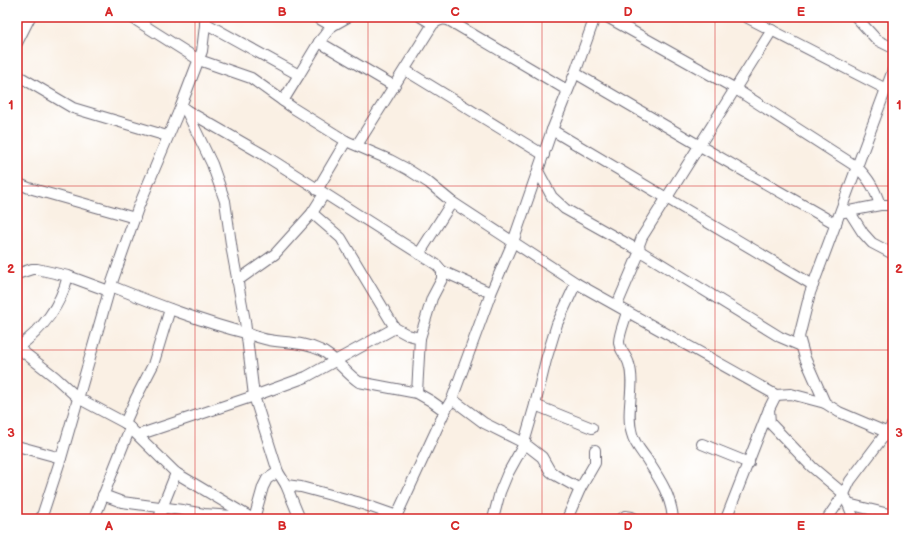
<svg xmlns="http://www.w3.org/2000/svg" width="910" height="536" viewBox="0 0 910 536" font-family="'Balsamiq Sans',sans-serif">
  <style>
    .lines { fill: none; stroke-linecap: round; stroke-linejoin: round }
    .minor-casing { stroke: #6e6a76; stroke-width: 12 }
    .minor { stroke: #fff; stroke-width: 10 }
    .grid { fill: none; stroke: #d62828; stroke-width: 1; stroke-opacity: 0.55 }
    .neatline { fill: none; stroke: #d62828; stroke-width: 1.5 }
    .grid-label { font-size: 13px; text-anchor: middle; font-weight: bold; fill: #d62828 }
  </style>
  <rect width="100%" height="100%" fill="#fff"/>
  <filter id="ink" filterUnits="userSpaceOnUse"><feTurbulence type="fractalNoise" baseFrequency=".025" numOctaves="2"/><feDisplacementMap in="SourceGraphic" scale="8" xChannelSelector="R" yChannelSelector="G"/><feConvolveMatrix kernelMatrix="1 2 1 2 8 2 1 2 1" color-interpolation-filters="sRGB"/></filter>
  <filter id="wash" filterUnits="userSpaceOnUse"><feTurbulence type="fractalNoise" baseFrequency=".012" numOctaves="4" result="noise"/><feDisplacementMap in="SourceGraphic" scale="16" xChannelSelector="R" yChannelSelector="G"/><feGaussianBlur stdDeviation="0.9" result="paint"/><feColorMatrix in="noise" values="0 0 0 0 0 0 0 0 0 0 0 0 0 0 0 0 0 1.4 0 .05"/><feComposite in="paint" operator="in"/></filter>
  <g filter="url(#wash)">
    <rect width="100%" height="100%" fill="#faf0e4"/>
  </g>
  <g filter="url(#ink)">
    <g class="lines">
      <g class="minor-casing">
        <g id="minor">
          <path d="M 131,17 L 199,60 L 251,78 L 293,108 L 346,141 L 390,160 L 407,169 L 429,183 L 452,202 L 576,283 L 776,395 L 791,394 L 825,403"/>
          <path d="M 316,17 L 332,26"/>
          <path d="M 421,17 L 433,24"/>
          <path d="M 607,17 L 734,88 L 857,167 C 869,179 875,189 880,205"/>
          <path d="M 746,17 L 886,89"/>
          <path d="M 856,17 L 877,40 L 893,48"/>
          <path d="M 205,23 L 299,75 L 319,42 L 332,26 L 348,17"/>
          <path d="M 319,42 L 394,86"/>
          <path d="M 17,43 L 30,17"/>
          <path d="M 405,70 L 544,155"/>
          <path d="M 893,70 L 810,293 L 799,337 L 805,358 L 825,403 L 839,412 L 893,435"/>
          <path d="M 575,73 L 700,146 L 836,224"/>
          <path d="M 17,75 L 73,108 L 167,136"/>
          <path d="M 283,101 L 299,75"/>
          <path d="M 181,106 L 186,110 L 264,155 L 437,265 L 442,271 L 442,279 L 432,298 L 420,338 L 417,393"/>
          <path d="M 186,110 L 212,164 L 225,201 L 232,251 L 245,321 L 254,396 L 278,472 L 286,485 L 300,519"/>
          <path d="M 552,130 L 813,285"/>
          <path d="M 357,145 L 433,24 C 439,20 443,18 450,21 L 567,90"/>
          <path d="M 538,171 L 552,197 L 565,209 L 640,251 L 780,337 L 801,346"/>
          <path d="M 17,183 L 29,188 L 135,218"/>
          <path d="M 317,190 L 346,141"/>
          <path d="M 849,211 L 863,233 L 872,243 L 893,254"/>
          <path d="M 844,212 L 880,205 L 893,205"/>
          <path d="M 312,213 L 341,238 L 395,328 L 408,335 L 420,338"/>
          <path d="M 419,254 L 452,202"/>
          <path d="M 442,271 L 491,293"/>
          <path d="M 17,274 L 32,269 L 37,269 L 68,276 L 109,291"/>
          <path d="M 237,281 L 275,254 L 312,213 L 324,194"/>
          <path d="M 111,286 C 156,304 202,322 249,334 C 255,336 262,339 269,340 C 286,343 304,342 320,350 C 336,357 345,373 359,382 L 417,393 L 431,401 L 445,411"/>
          <path d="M 617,305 L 640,251 L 639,245 L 642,237 L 772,30"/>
          <path d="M 627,312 C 625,320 619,334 619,342 C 619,350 627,356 629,364 C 636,385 625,412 632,434 C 634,443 641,451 646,458 C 659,478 671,495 673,519"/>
          <path d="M 17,347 L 55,377 L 78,398 L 125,423 L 176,473 L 253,519"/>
          <path d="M 17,348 C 43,329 60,307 68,276"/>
          <path d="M 452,399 L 484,423 L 524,443 L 542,457 L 550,471 L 555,475 L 580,489"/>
          <path d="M 535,405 L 592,428"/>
          <path d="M 769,409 L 770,423 L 812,467 L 844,494 L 854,519"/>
          <path d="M 125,423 L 136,398 L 153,365 L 170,309"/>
          <path d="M 138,435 L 254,396 L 306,377 L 395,328"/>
          <path d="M 702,444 L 749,463"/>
          <path d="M 17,446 L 61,458"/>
          <path d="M 286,485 L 301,487 L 357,502 L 397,516"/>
          <path d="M 103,495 L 122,502 L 182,510 L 204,514 L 249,517"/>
          <path d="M 848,504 L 893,515"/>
          <path d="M 41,519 L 61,458 L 109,291 L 138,208 L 181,106 L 202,51 L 206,17"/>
          <path d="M 94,519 L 130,428"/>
          <path d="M 159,519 L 162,508 L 176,473"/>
          <path d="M 254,519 L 263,487 L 267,479 L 278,472"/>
          <path d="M 395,519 L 445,411 L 452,399 L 491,293 L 513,242 L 552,130 L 575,73 L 595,17"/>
          <path d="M 493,519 L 500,492 L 507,475 L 523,446 L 535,405 L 546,360 L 557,324 L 576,283"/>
          <path d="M 567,519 L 580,489 L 595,463 L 595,450"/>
          <path d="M 621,519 L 625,516 L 632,517 L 636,519"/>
          <path d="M 726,519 L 769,409 L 776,395"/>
          <path d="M 827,519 L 844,494 L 850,481 L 893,424"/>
        </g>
      </g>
      <use href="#minor" class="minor"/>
    </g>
  </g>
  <path class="grid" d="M 195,17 L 195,519M 368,17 L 368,519M 542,17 L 542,519M 715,17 L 715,519M 17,186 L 893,186M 17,350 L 893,350"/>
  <rect width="910" height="536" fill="none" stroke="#fff" stroke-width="44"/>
  <rect x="22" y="22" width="866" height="492" class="neatline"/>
  <g class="grid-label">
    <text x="109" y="16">A</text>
    <text x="282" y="16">B</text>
    <text x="455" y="16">C</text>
    <text x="628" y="16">D</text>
    <text x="801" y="16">E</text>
    <text x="11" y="109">1</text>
    <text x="899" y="109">1</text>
    <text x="11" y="273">2</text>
    <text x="899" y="273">2</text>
    <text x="11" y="437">3</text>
    <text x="899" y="437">3</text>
    <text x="109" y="530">A</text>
    <text x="282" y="530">B</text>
    <text x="455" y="530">C</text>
    <text x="628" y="530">D</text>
    <text x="801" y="530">E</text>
  </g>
</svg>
